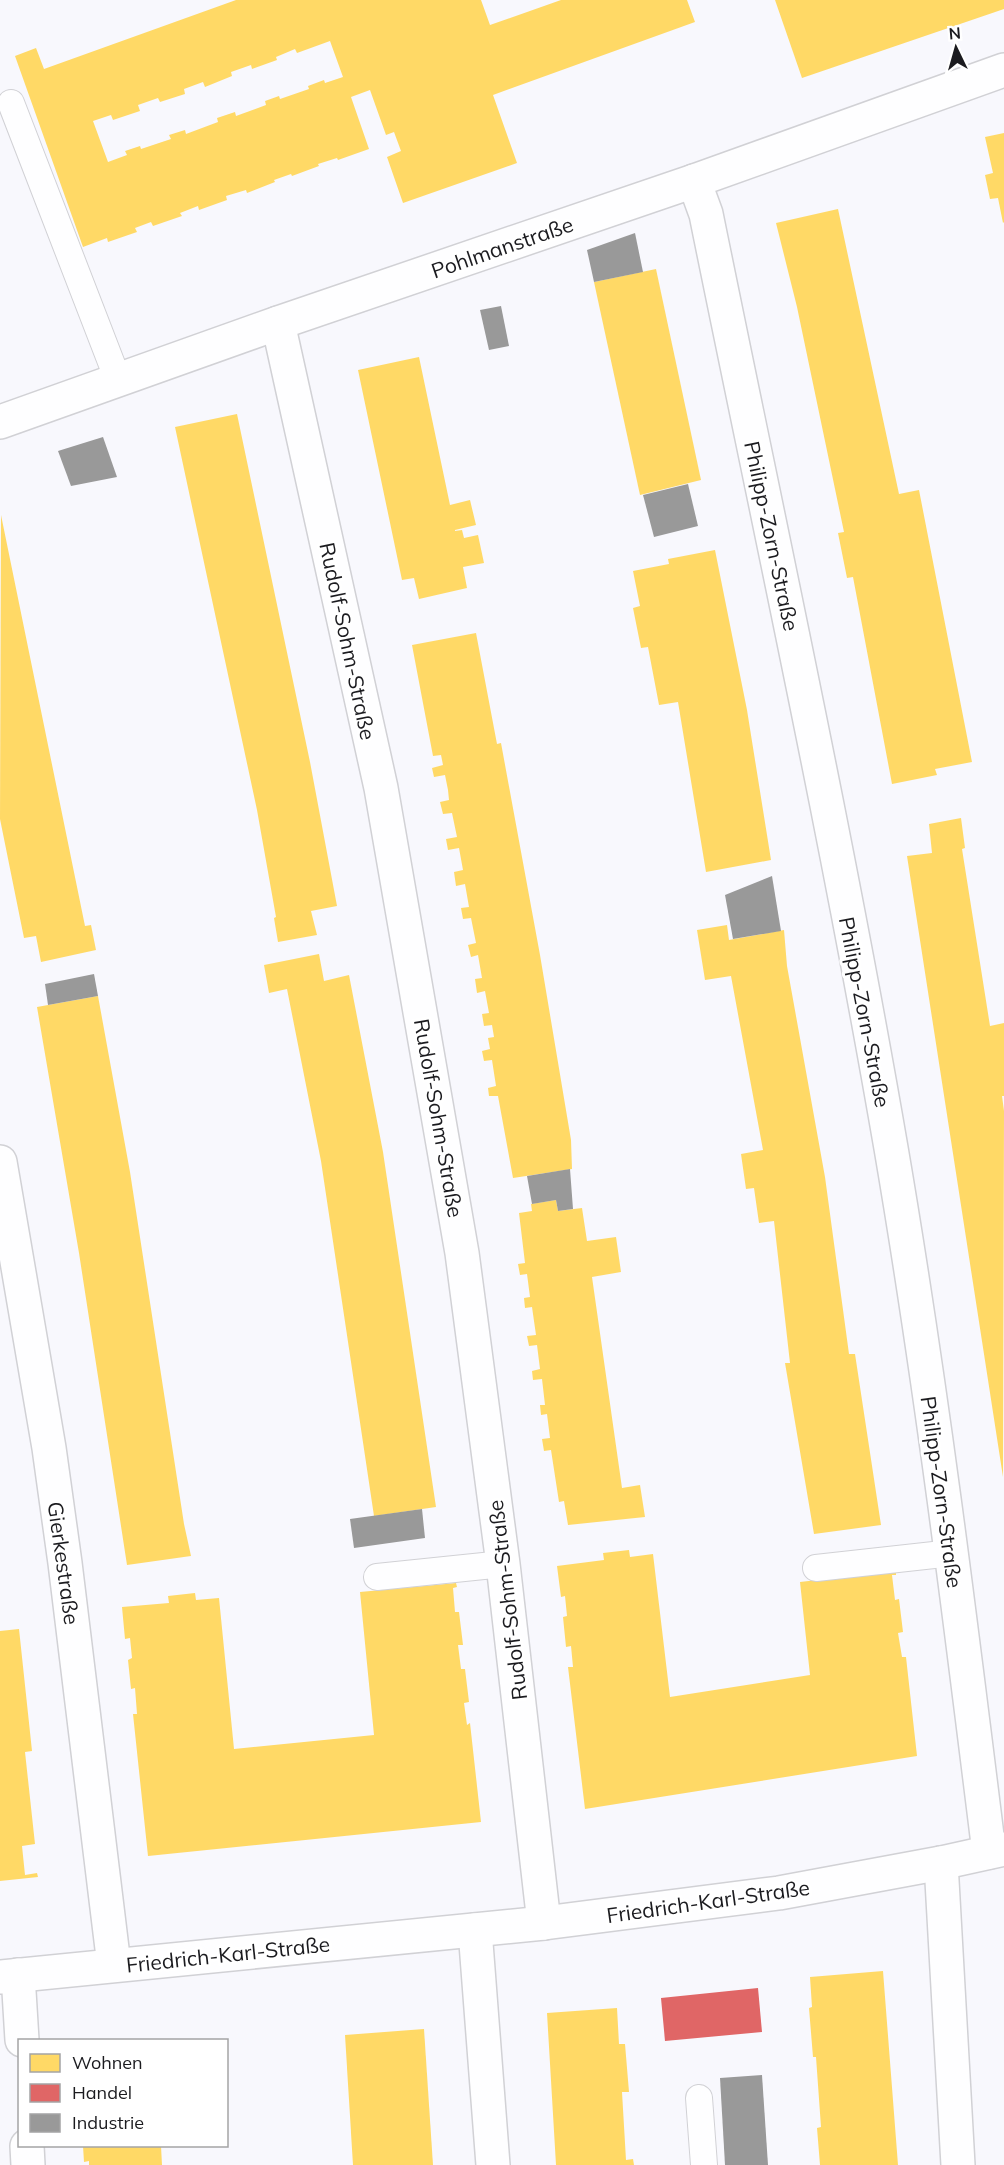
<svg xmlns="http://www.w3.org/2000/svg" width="1004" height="2165" viewBox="0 0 1004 2165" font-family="Mulish,sans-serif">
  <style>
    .homes { fill: #ffd966; fill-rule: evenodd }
    .shops { fill: #e06666 }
    .industry { fill: #999 }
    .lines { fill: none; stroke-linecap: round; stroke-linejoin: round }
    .lane-casing { stroke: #d1d1d5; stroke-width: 28 }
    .street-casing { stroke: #d1d1d5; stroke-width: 36 }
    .secondary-casing { stroke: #d1d1d5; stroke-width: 36 }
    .lane { stroke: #fefeff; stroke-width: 26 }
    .street { stroke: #fefeff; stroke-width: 33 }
    .secondary { stroke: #fefeff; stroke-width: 33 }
    .labels { text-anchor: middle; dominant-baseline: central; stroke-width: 6; stroke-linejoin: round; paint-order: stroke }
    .street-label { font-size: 21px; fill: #1b1b1f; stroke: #fff }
  </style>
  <rect width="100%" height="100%" fill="#f8f8fd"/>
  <g class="homes">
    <path d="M 236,0 L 481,0 L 490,25 L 561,0 L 687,0 L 695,22 L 493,95 L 517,163 L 403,203 L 387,157 L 401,151 L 394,132 L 386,135 L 370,90 L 351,97 L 369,149 L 338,160 L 337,158 L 318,164 L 319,166 L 292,176 L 291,174 L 274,180 L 275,182 L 247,193 L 246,190 L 226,196 L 227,200 L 199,210 L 198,206 L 180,213 L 182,216 L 153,226 L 151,222 L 135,228 L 137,232 L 108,242 L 107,238 L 83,247 L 15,56 L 36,48 L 44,69 ZM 330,41 L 343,77 L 325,83 L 324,80 L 308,86 L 309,89 L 280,99 L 279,96 L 265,101 L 266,105 L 236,116 L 235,112 L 217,118 L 218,122 L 186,134 L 185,130 L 169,135 L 171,139 L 141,149 L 140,146 L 125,151 L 127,155 L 108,162 L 93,121 L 111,115 L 113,120 L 140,111 L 138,105 L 158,98 L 160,102 L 185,94 L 184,89 L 203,82 L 205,87 L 232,76 L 231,72 L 251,65 L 252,69 L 277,60 L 276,57 L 295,49 L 297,53 Z"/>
    <path d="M 775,0 L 1004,0 L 1004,9 L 802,78 Z"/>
    <path d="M 1004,133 L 1004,222 L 1003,223 L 998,198 L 990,199 L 985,175 L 993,173 L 985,137 Z"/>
    <path d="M 838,209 L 899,494 L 919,490 L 972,762 L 935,769 L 937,775 L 892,784 L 853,577 L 847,578 L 838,533 L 844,532 L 797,307 L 776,223 Z"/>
    <path d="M 656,269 L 701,480 L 640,495 L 594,282 Z"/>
    <path d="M 419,357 L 450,505 L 470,500 L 476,525 L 455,530 L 455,531 L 462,530 L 464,538 L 478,535 L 484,563 L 463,567 L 467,588 L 419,599 L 414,578 L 402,580 L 358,370 Z"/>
    <path d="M 237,414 L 310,762 L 337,906 L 311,911 L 317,935 L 278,942 L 274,918 L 276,917 L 257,810 L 175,427 Z"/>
    <path d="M 1,515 L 85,926 L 91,925 L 96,950 L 41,962 L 36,936 L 24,938 L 0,819 Z"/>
    <path d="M 715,550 L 747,710 L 771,860 L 706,872 L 678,702 L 659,705 L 648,647 L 641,648 L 633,608 L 640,606 L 633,571 L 669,564 L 668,559 Z"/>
    <path d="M 476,633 L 497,744 L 501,743 L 540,955 L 571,1140 L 572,1169 L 513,1178 L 498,1096 L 489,1096 L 488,1088 L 496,1086 L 492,1060 L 484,1061 L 482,1051 L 490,1049 L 488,1038 L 494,1037 L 492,1025 L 484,1026 L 482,1014 L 489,1013 L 485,991 L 477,993 L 475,979 L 482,978 L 478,955 L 471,957 L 468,945 L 476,943 L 471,918 L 463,919 L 461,908 L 469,907 L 465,884 L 456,886 L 454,872 L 463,870 L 459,848 L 448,850 L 446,839 L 457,837 L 452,813 L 443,814 L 440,802 L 449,800 L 448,790 L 445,775 L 434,777 L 432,768 L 443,765 L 441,755 L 433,756 L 412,645 Z"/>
    <path d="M 961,818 L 965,848 L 962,849 L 990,1026 L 1004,1023 L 1004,1096 L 1002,1096 L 1004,1111 L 1003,1477 L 907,856 L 932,853 L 929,824 Z"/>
    <path d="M 727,925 L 729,940 L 784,930 L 787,966 L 825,1177 L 849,1354 L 855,1354 L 881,1525 L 814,1534 L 785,1363 L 790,1363 L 774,1221 L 759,1223 L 754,1188 L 746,1189 L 741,1154 L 763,1150 L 731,976 L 705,980 L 697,930 Z"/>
    <path d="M 319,954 L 324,981 L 349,975 L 383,1152 L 436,1507 L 374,1516 L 321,1161 L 287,989 L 269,993 L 264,965 Z"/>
    <path d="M 98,996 L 130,1172 L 184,1524 L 191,1556 L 127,1565 L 79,1253 L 37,1007 Z"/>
    <path d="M 556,1200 L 558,1211 L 582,1208 L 587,1241 L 616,1237 L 621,1272 L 592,1277 L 622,1488 L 640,1485 L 645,1517 L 568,1525 L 564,1501 L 559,1502 L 551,1450 L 544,1451 L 542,1439 L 550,1438 L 547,1414 L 541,1415 L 540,1405 L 545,1405 L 542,1379 L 533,1380 L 532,1371 L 540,1369 L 537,1345 L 529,1346 L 527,1336 L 536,1335 L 532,1307 L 525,1308 L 524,1298 L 530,1297 L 527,1274 L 520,1275 L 518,1264 L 525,1263 L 519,1213 L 532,1211 L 531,1204 Z"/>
    <path d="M 629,1550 L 630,1557 L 653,1554 L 670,1697 L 810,1675 L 800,1582 L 896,1571 L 896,1575 L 892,1575 L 895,1600 L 899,1599 L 903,1632 L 898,1633 L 902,1657 L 906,1657 L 917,1756 L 585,1809 L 568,1667 L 573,1667 L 571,1646 L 566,1647 L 563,1617 L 567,1616 L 565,1596 L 561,1597 L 557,1566 L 604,1560 L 603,1553 Z"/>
    <path d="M 456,1583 L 457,1587 L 453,1588 L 455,1612 L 459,1612 L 463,1645 L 458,1645 L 461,1669 L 465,1669 L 469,1702 L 464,1703 L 467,1725 L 470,1723 L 481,1822 L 148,1856 L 133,1714 L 137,1714 L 135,1688 L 131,1689 L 128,1660 L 132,1658 L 130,1638 L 125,1639 L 122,1607 L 169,1603 L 168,1596 L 195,1593 L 196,1600 L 219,1598 L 234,1749 L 374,1735 L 360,1592 Z"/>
    <path d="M 19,1629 L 32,1751 L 25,1752 L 35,1844 L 22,1846 L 25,1875 L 37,1873 L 38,1877 L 0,1881 L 0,1631 Z"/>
    <path d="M 883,1971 L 898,2165 L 820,2165 L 817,2128 L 821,2127 L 816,2057 L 813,2057 L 809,2008 L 812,2007 L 810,1977 Z"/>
    <path d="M 617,2008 L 619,2044 L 625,2044 L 629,2092 L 622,2092 L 626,2160 L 633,2159 L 634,2165 L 556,2165 L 547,2013 Z"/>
    <path d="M 424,2029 L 433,2165 L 353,2165 L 345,2035 Z"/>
    <path d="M 83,2146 L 161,2146 L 162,2165 L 89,2165 L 89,2161 L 84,2162 Z"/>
  </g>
  <path class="shops" d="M 758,1988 L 762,2032 L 665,2041 L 661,1998 Z"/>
  <g class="industry">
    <path d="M 635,233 L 643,272 L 594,282 L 587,250 Z"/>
    <path d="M 501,306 L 509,346 L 489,350 L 480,310 Z"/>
    <path d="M 103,437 L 117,477 L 71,486 L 58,451 Z"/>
    <path d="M 688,484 L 698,526 L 654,537 L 643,495 Z"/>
    <path d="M 772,876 L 781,931 L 733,939 L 725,895 Z"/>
    <path d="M 94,974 L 98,996 L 48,1005 L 45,984 Z"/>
    <path d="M 570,1169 L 573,1209 L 558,1211 L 556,1200 L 532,1204 L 527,1176 Z"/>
    <path d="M 422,1509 L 425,1538 L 354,1548 L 350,1519 Z"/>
    <path d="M 762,2075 L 768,2165 L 725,2165 L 720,2078 Z"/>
  </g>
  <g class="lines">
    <g class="lane-casing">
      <g id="lane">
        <path d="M 11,103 L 118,380"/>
        <path d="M 816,1568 L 952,1553"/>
        <path d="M 377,1577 L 503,1564"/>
        <path d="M 699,2098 L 704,2165"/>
      </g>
    </g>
    <g class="street-casing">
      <g id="street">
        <path d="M 694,181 L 706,214 C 769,525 837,835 891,1148 C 931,1382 960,1617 989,1852"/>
        <path d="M 278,323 L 381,788 L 462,1253 L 503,1564 L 544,1923"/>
        <path d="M 0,422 L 278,323 L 694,181 L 1004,70"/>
        <path d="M 0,1162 L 49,1448 L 65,1563 L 114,1965"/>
        <path d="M 941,1863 L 958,2165"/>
        <path d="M 475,1930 L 493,2165"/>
        <path d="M 18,1975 L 22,2040"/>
        <path d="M 27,2146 L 28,2165"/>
      </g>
    </g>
    <g class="secondary-casing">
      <path id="secondary" d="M 0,1977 L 544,1923 L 779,1893 L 941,1863 L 1004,1849"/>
    </g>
    <use href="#lane" class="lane"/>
    <use href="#street" class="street"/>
    <use href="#secondary" class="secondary"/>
  </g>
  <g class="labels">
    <g class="street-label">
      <text transform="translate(502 247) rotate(-19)">Pohlmanstraße</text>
      <text transform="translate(772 536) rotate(78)">Philipp-Zorn-Straße</text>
      <text transform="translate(348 641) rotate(78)">Rudolf-Sohm-Straße</text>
      <text transform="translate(865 1012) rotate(79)">Philipp-Zorn-Straße</text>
      <text transform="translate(439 1118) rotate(80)">Rudolf-Sohm-Straße</text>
      <text transform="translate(942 1492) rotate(82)">Philipp-Zorn-Straße</text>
      <text transform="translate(64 1563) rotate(82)">Gierkestraße</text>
      <text transform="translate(507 1600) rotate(-97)">Rudolf-Sohm-Straße</text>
      <text transform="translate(708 1901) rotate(-8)">Friedrich-Karl-Straße</text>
      <text transform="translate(228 1954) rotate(-6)">Friedrich-Karl-Straße</text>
    </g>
  </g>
  <rect x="18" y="2039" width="210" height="108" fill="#ffffff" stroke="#a4a4a5" stroke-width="1.5"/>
  <rect x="30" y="2054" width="30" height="18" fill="#ffd966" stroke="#a4a4a5" stroke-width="1.5"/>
  <text x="72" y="2069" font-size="18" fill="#1b1b1f">Wohnen</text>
  <rect x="30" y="2084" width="30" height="18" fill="#e06666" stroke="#a4a4a5" stroke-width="1.5"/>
  <text x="72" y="2099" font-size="18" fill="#1b1b1f">Handel</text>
  <rect x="30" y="2114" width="30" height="18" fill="#999999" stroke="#a4a4a5" stroke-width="1.5"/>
  <text x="72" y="2129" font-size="18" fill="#1b1b1f">Industrie</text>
  <g transform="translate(956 48) rotate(355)" stroke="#ffffff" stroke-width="4.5" paint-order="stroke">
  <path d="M0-4.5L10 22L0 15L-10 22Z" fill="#1b1b1f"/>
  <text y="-9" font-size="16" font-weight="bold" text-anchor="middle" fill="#1b1b1f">N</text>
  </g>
</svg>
